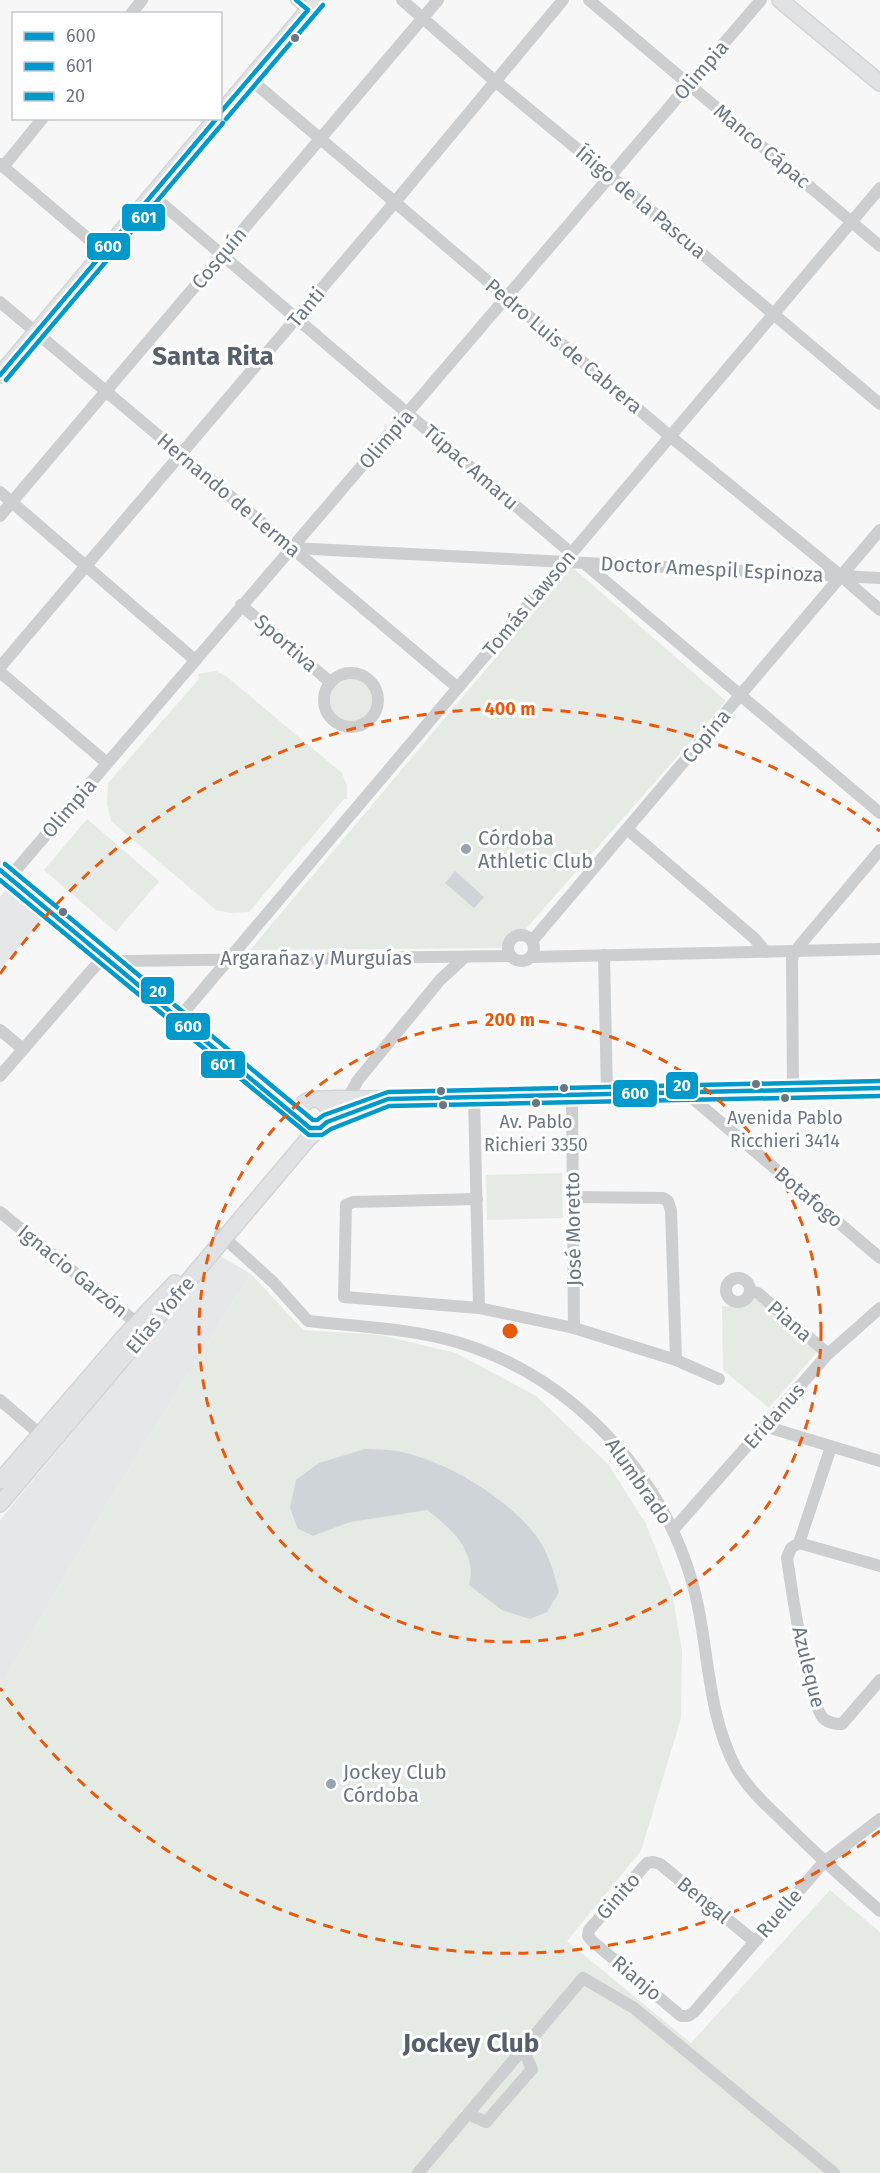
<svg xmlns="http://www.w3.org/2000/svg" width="880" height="2173" viewBox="0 0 880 2173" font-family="'Fira Sans',sans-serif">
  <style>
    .built { fill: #e6e7e8 }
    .green { fill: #e6eae5 }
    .water { fill: #ced4d8 }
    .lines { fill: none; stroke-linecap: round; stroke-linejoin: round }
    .major-casing { stroke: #d3d4d5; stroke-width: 18 }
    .minor { stroke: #cdced0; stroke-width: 12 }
    .major { stroke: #e1e2e3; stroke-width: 15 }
    .bus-1-casing { stroke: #fff; stroke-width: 9 }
    .bus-2-casing { stroke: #fff; stroke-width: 9 }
    .bus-3-casing { stroke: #fff; stroke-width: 9 }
    .bus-1 { stroke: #0099cb; stroke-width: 4.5 }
    .bus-2 { stroke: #0099cb; stroke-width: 4.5 }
    .bus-3 { stroke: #0099cb; stroke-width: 4.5 }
    .ring { fill: none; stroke: #e8590c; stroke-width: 3; stroke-dasharray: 10 8 }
    .bus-dot { fill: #687686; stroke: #fff; stroke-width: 2 }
    .poi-dot { fill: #9aa3ae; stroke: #fff; stroke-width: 2 }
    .labels { text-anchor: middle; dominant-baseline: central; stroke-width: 6; stroke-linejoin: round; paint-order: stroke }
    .bus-label { font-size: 18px; fill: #687686; stroke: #fff }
    .street-label { font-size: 20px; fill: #687686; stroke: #fff }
    .poi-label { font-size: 20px; fill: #687686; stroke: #fff; text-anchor: start }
    .district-label { font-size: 26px; font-weight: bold; fill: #56606b; stroke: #fff }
    .centre { fill: #e8590c; stroke: #fff; stroke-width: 3 }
    .ring-label { font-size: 18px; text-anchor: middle; font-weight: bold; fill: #e8590c; stroke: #fff; stroke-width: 6; stroke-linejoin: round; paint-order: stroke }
    .line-badge { stroke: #fff; stroke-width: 2 }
    .badge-label { font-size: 16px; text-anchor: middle; font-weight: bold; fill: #fff }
  </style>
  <rect width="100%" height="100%" fill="#f7f7f7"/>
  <g class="built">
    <path d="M 7,888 L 43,919 L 0,970 L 0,897 Z"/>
    <path d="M 219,1255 L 251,1274 L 105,1508 L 0,1688 L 0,1520 Z"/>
  </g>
  <g class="green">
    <path d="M 572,567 L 726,701 L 509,948 L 250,950 Z"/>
    <path d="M 216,671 L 226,676 L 342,773 L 347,786 L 347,799 L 344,799 L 249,912 L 231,913 L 216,910 L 111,821 L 107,804 L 108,783 L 199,679 L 198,674 Z"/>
    <circle cx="351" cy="700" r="21"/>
    <path d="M 87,819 L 159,881 L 116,932 L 44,870 Z"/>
    <path d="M 562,1173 L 563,1218 L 487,1220 L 486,1175 Z"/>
    <path d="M 251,1274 L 303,1330 L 380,1335 L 456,1353 L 536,1396 L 608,1464 L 646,1524 L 672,1591 L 682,1651 L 681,1718 L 641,1851 L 567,1941 L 691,2043 L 830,1890 L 880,1932 L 880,2173 L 0,2173 L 0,1688 L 105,1508 Z"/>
    <path d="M 753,1299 L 759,1300 L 817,1352 L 769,1408 L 723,1370 L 722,1306 L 739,1307 Z"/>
  </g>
  <g class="water">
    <path d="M 455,871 L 484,897 L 474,908 L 445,883 Z"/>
    <path d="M 365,1449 C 377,1450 391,1449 402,1452 C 450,1463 507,1498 537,1537 C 549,1553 554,1574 559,1592 L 547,1612 L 530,1619 L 502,1610 L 469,1585 C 478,1552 451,1528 427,1510 L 350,1522 L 313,1536 L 297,1528 L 290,1507 L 296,1480 L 319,1463 Z"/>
  </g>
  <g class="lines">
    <g class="major-casing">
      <g id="major">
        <path d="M 780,0 L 880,83"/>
        <path d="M 220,114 L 317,0"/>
        <path d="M 0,375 L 217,118"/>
        <path d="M 0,870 L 300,1118 L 306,1126 L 315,1129 L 327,1122 C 331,1113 329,1106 321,1101"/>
        <path d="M 300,1118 C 299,1111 300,1105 307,1101 C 314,1097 375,1099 388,1099 L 684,1091 L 880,1088"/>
        <path d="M 327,1122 L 381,1102"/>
        <path d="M 0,1481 L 122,1339 L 175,1283"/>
        <path d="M 0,1504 L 308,1139 L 320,1128"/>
      </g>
    </g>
    <g class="minor">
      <path d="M 296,0 L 308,10"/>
      <path d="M 402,0 L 496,82 L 610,176 L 880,404"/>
      <path d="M 589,0 L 880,246"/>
      <path d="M 131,14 L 142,0"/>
      <path d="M 250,79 L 671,437 L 841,576 L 880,610"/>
      <path d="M 0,164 L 104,252"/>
      <path d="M 3,167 L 43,118"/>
      <path d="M 152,195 L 571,553"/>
      <path d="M 0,302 L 458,688"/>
      <path d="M 0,492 L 195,660"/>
      <path d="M 0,516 L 438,0"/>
      <path d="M 292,548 L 880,578"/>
      <path d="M 584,563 L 880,813"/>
      <path d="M 241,605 L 330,682"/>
      <path d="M 0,667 L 395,202 L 563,0"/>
      <path d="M 0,672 L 107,763"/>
      <circle cx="351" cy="700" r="27"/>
      <path d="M 627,829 L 754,938 L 766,952"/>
      <path d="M 9,878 L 761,0"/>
      <circle cx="521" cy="948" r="13"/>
      <path d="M 532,941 L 880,530"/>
      <path d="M 604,955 L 607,1093"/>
      <path d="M 531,957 L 880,949"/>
      <path d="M 179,1018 L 880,188"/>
      <path d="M 0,1030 L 23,1049"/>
      <path d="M 0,1076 L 104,956 L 122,961 L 511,956"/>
      <path d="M 793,1089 L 792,959 L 795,951 L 880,850"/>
      <path d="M 684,1091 L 880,1258"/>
      <path d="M 572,1094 L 574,1328"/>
      <path d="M 474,1097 L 479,1308"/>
      <path d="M 348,1098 L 358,1080 L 440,980 L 465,957"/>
      <path d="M 573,1197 L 663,1198 L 668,1201 L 671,1211 L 676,1360"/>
      <path d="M 477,1199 L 353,1202 L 346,1205 L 344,1297 L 479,1308 L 574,1328 L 676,1360 L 719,1379"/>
      <path d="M 0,1212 L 143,1328"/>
      <path d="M 220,1234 L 273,1282 L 308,1321 C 359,1327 410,1328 460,1343 C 568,1376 657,1468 690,1575 C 710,1638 704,1708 736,1768 C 749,1790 768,1807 787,1825 C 817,1855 848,1883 880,1911"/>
      <circle cx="738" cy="1290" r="12"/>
      <path d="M 750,1291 L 758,1293 L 828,1354"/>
      <path d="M 0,1400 L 41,1435"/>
      <path d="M 764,1426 L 880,1461"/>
      <path d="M 831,1447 L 799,1543 L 791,1548 L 787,1558 C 791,1585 808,1705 824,1719 C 829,1723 835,1724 842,1724 L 880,1680"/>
      <path d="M 673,1530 L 828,1354 L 880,1308"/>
      <path d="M 799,1543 L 880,1566"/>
      <path d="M 754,1941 L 660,1864 L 653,1862 L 647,1863 L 589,1930 L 588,1936 L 592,1941 L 681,2016 L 688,2016 L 694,2012 L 824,1862 L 880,1819"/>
      <path d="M 468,2114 L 486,2122 L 532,2069 L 523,2049"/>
      <path d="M 418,2173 L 583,1978 L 634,2008 L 834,2173"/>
    </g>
    <use href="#major" class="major"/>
    <g class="bus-1-casing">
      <g id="bus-1">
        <path d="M 220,113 L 308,10 L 296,0"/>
        <path d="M 0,375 L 217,118"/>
        <path d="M 0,870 L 310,1128 L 320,1128 L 327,1122 L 388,1099 L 880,1088"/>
      </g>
    </g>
    <g class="bus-2-casing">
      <g id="bus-2">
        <path d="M 226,119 L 323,5"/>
        <path d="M 6,380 L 223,123"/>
        <path d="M 0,880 L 309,1135 L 322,1135 L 331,1129 L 389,1106 L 880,1096"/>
      </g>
    </g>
    <g class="bus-3-casing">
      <path id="bus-3" d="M 5,864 L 313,1120 L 317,1120 L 324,1115 L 388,1092 L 880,1081"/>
    </g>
    <use href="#bus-1" class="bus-1"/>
    <use href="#bus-2" class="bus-2"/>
    <use href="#bus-3" class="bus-3"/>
  </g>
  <g class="ring">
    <circle cx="510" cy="1331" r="311"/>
    <path d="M880 1831A622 622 0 0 1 0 1688M0 974A622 622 0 0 1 880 831"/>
  </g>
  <g class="bus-dot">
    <circle cx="295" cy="38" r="5"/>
    <circle cx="63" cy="912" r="5"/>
    <circle cx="756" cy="1084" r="5"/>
    <circle cx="564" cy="1088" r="5"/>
    <circle cx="441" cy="1091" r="5"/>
    <circle cx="785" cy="1098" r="5"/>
    <circle cx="536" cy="1103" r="5"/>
    <circle cx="443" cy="1105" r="5"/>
  </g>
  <g class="poi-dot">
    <circle cx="466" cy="849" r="6"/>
    <circle cx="331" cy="1784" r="6"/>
  </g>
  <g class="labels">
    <g class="bus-label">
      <text x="785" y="1118">Avenida Pablo<tspan x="785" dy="23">Ricchieri 3414</tspan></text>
      <text x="536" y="1122">Av. Pablo<tspan x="536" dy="23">Richieri 3350</tspan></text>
    </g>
    <g class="street-label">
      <text transform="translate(701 70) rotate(-49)">Olimpia</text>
      <text transform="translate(762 146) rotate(40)">Manco Cápac</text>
      <text transform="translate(641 202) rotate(40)">Íñigo de la Pascua</text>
      <text transform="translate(219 258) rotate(-50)">Cosquín</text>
      <text transform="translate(306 307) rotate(-50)">Tanti</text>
      <text transform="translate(564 346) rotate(40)">Pedro Luis de Cabrera</text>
      <text transform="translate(386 439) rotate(-49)">Olimpia</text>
      <text transform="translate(471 467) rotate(41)">Túpac Amaru</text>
      <text transform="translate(229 495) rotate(40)">Hernando de Lerma</text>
      <text transform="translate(712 569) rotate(3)">Doctor Amespil Espinoza</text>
      <text transform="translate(529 603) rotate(-50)">Tomás Lawson</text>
      <text transform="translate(286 643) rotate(41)">Sportiva</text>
      <text transform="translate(706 736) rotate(-50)">Copina</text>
      <text transform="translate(69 808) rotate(-49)">Olimpia</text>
      <text x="316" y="958">Argarañaz y Murguías</text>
      <text transform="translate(809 1197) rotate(40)">Botafogo</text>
      <text transform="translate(573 1229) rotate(-91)">José Moretto</text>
      <text transform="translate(73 1271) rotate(39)">Ignacio Garzón</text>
      <text transform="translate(160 1315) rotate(-50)">Elías Yofre</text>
      <text transform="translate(790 1321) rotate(41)">Piana</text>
      <text transform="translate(774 1416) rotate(-48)">Eridanus</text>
      <text transform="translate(639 1481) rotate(55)">Alumbrado</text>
      <text transform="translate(809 1667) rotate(76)">Azuleque</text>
      <text transform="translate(618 1896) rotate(-49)">Ginito</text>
      <text transform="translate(704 1900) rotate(39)">Bengal</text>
      <text transform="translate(779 1913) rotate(-49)">Ruelle</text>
      <text transform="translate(637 1978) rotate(40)">Rianjo</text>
    </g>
    <g class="poi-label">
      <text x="478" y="838">Córdoba<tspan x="478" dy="23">Athletic Club</tspan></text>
      <text x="343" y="1772">Jockey Club<tspan x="343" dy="23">Córdoba</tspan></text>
    </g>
    <g class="district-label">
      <text x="213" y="356">Santa Rita</text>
      <text x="471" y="2043">Jockey Club</text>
    </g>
  </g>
  <circle cx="510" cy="1331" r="9" class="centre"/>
  <g class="ring-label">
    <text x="510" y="715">400 m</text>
    <text x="510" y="1026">200 m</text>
  </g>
  <g class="line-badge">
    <rect x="121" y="203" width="45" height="29" rx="6" fill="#0099cb"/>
    <rect x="86" y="232" width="45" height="29" rx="6" fill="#0099cb"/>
    <rect x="140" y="976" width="35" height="29" rx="6" fill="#0099cb"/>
    <rect x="165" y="1012" width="46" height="29" rx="6" fill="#0099cb"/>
    <rect x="200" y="1050" width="46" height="29" rx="6" fill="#0099cb"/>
    <rect x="665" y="1071" width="34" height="29" rx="6" fill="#0099cb"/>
    <rect x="612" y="1079" width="46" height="29" rx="6" fill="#0099cb"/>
  </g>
  <g class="badge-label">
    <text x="144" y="223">601</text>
    <text x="108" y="252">600</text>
    <text x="158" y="997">20</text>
    <text x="188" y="1032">600</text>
    <text x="223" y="1070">601</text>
    <text x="682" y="1091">20</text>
    <text x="635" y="1099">600</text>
  </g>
  <rect x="12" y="12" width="210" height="108" fill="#ffffff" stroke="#c3c8cf" stroke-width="1.5"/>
  <rect x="24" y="32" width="30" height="9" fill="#0099cb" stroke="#c3c8cf" stroke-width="1.5"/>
  <text x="66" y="42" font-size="18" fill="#687686">600</text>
  <rect x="24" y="62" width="30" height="9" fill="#0099cb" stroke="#c3c8cf" stroke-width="1.5"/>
  <text x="66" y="72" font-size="18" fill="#687686">601</text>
  <rect x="24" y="92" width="30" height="9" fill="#0099cb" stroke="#c3c8cf" stroke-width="1.5"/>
  <text x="66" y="102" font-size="18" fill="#687686">20</text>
</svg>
